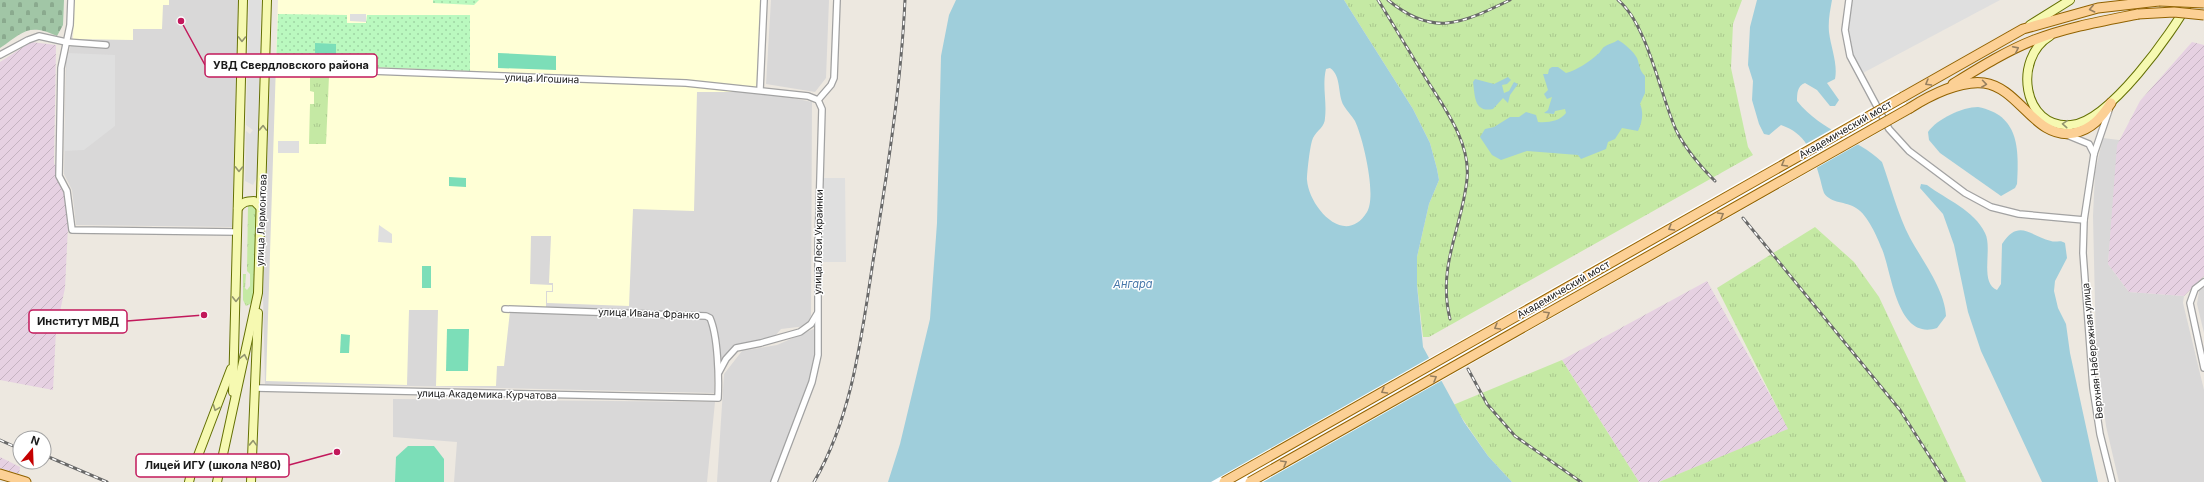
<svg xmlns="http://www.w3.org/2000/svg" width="2204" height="482" viewBox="0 0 2204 482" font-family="Inter,sans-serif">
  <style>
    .residential { fill: #d9d8d8 }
    .industrial { fill: url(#industrial-furrows) }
    .education { fill: #ffffd6 }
    .grass { fill: url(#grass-tufts) }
    .cemetery { fill: url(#cemetery-stones) }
    .park { fill: url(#park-dots) }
    .pitch { fill: #7cdeb8 }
    .parking { fill: #dfdfdf }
    .water { fill: #9fcedb; fill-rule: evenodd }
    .pier { fill: #fff }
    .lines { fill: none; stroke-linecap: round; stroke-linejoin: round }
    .minor-casing { stroke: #a2a2a2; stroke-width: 8 }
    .secondary-casing { stroke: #647004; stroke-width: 10 }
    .primary-casing { stroke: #916200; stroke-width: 11 }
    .minor { stroke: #fff; stroke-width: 5.5 }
    .secondary { stroke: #f6f9b1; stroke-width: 8 }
    .primary { stroke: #fcd095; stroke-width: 9 }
    .rail-casing { stroke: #696969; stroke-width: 3 }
    .rail { stroke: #fff; stroke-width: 1.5; stroke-dasharray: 4.5; stroke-linecap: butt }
    .primary-bridge-casing { stroke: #916200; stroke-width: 11; stroke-linecap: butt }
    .primary-bridge { stroke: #fcd095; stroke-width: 9 }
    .oneway { stroke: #977f5e }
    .oneway2 { stroke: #93956e }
    .labels { text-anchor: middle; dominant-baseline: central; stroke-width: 3; stroke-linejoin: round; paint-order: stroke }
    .street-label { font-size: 10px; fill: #1b1b1b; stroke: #fff }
    .water-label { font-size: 11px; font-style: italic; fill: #4878aa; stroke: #fff }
    .leader { fill: none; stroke: #c2185b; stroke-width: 1.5 }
    .callout-dot { fill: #c2185b; stroke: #fff; stroke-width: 1.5 }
    .callout { fill: #fff; stroke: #c2185b; stroke-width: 1.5 }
    .callout-label { font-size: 11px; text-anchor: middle; font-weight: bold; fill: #1b1b1b }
  </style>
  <defs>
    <pattern id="industrial-furrows" width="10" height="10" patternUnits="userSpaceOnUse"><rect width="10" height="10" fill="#e6d1e2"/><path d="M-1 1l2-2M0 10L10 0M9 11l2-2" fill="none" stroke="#c5b3c1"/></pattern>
    <pattern id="grass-tufts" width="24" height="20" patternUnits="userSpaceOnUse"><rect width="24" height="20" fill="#c5e9a4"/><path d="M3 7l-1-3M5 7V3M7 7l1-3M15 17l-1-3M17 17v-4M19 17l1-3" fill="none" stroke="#a9c78d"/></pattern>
    <pattern id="cemetery-stones" width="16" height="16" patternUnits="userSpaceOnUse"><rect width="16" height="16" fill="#a1c6a6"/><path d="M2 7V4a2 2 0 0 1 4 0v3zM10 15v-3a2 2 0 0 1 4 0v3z" fill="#8aaa8e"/></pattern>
    <pattern id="park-dots" width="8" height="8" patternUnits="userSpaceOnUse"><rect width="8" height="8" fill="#baf9bf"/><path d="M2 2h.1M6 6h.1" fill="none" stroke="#9fd5a4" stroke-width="1.8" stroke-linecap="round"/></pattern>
  </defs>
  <rect width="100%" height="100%" fill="#ede8e0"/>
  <g class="residential">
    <path d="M 74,0 L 238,0 L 232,227 L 76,225 L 72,190 L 64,174 L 66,60 L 73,39 Z"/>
    <path d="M 771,0 L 829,0 L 826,78 L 815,92 L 766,84 Z"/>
    <path d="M 270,72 L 764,92 L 812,102 L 811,316 L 806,326 L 781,329 L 769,343 L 733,349 L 714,370 L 714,393 L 323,384 L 265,384 L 263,293 Z"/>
    <path d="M 2103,138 L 2119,140 L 2108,264 L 2129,292 L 2184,296 L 2183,303 L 2204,390 L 2204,482 L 2119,482 L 2106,426 L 2096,348 L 2093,216 L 2095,172 Z"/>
    <path d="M 2204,287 L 2204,333 L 2197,304 L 2199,291 Z"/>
    <path d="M 818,327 L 815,361 L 794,425 L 771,482 L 717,482 L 724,374 L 742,351 L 777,345 Z"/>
    <path d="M 393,399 L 715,402 L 707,482 L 454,482 L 457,442 L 393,437 Z"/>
  </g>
  <g class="industrial">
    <path d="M 31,42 L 56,45 L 54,163 L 65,188 L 68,227 L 65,288 L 56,330 L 53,390 L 0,380 L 0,62 Z"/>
    <path d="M 2192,42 L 2204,45 L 2204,276 L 2184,296 L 2129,292 L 2108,264 L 2117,145 L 2140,101 Z"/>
    <path d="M 1707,281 L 1789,429 L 1659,482 L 1639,482 L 1562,360 Z"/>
    <path d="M 0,457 L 20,467 L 19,474 L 0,468 Z"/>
  </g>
  <g class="education">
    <path d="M 74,0 L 169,0 L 169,5 L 163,5 L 162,29 L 133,29 L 133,40 L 73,39 Z"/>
    <path d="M 278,0 L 761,0 L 756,92 L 697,92 L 694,211 L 633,209 L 629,306 L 547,303 L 547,292 L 553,292 L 553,283 L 549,283 L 551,236 L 531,236 L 530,284 L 552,285 L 552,291 L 546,291 L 546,312 L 510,311 L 504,366 L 497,366 L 496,386 L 436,386 L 438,310 L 409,310 L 407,385 L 266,381 Z"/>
  </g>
  <g class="grass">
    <path d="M 1344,0 L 1742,0 L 1733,24 L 1731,68 L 1748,147 L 1753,155 L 1429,337 L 1423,337 L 1417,285 L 1417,257 L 1429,204 L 1439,180 L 1437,169 L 1430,143 L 1413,109 Z"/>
    <path d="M 310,76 L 329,76 L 326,144 L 309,144 L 310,104 L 314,104 L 314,92 L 310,91 Z"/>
    <path d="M 248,205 L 254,206 L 257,211 L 254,297 L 252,303 L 246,306 L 243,300 L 243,274 L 246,274 L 245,288 L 247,290 L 250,286 L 250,274 L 247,271 Z"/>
    <path d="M 1815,227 L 1854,262 L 1879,297 L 1966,482 L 1659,482 L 1788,429 L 1717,288 Z"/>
    <path d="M 1562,360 L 1639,482 L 1512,482 L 1488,456 L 1453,405 Z"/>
  </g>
  <path class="cemetery" d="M 0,0 L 64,0 L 63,25 L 57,36 C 28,23 24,32 0,48 Z"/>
  <g class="park">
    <path d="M 433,0 L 479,0 L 474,5 L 433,3 Z"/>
    <path d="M 278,14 L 347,15 L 347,23 L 366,23 L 367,15 L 470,15 L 470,71 L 276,63 Z"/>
  </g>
  <g class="pitch">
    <path d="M 315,43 L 336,44 L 336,54 L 315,53 Z"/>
    <path d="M 498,53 L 556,56 L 556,70 L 498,68 Z"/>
    <path d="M 449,177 L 466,178 L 466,187 L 449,186 Z"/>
    <rect x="422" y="266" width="9" height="22"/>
    <path d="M 447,329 L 469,329 L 468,371 L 446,371 Z"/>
    <path d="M 341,334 L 350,335 L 349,353 L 340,353 Z"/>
    <path d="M 408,446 L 434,446 L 444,459 L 444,482 L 395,482 L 396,457 Z"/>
  </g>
  <g class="parking">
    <path d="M 249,0 L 261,0 L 257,177 L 253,185 L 245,181 L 246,131 L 250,134 L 253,130 L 246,125 Z"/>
    <path d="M 1853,0 L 2000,0 L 1861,74 L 1851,52 L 1847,26 Z"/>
    <path d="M 350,14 L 366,14 L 366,22 L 350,21 Z"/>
    <path d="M 67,53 L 115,55 L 115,126 L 84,150 L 64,151 Z"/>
    <rect x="278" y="141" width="21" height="12"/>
    <path d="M 821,178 L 845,178 L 846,262 L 822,262 Z"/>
    <path d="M 379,225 L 392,234 L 392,243 L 378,242 Z"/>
  </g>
  <g class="water">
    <path d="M 956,0 L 1344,0 L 1413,109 L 1430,143 L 1437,169 L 1439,180 L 1429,204 L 1417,257 L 1417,285 L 1423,347 L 1464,422 L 1488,456 L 1512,482 L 888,482 L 900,444 L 930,319 L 937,223 L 941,56 L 949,15 ZM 1330,68 C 1342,76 1337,94 1344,106 C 1347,111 1352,116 1355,121 C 1363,138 1377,196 1367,212 C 1345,248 1309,207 1307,180 C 1307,173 1310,144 1313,138 C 1317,130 1325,127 1325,118 C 1327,101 1322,86 1326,69 Z"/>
    <path d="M 1757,0 L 1832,0 C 1830,11 1828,21 1829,32 C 1831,48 1838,64 1835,79 L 1827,83 L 1839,100 L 1835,106 L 1830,106 L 1817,90 L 1805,83 C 1797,86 1797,94 1797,101 C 1823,133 1856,137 1882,162 C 1891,187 1898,215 1910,238 C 1922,260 1945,290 1946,316 L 1937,328 C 1897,341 1892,273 1882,249 C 1877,237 1868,215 1856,208 C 1846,201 1831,204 1824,193 C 1822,188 1821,181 1819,175 C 1813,152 1805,133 1781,125 L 1769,135 L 1764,134 L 1759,124 L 1752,100 L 1753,81 L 1748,65 L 1750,27 Z"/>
    <path d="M 1618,40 C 1624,43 1634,52 1637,58 C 1640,66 1639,70 1645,76 L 1645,93 L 1640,104 C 1644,113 1642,123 1638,131 L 1622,128 L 1615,139 L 1608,142 L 1606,149 L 1581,159 L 1578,155 L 1527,151 L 1501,160 L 1492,155 L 1480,137 L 1485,129 L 1494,127 L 1510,117 L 1519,117 L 1526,112 L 1536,115 L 1538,122 C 1548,123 1560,121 1566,113 L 1565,109 L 1555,111 L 1554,114 L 1544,113 L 1548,110 L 1552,97 L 1547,99 L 1544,94 L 1548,90 L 1543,74 L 1548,74 L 1549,69 L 1552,67 L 1558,67 L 1566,73 C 1577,70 1589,62 1598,54 C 1600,53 1602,48 1604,47 C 1608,44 1614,43 1618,40 Z"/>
    <path d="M 1508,77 L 1511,80 L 1507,84 L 1502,85 L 1504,93 L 1509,91 L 1514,82 L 1518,84 L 1510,95 L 1508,103 L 1503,98 L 1493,109 C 1474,113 1475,96 1473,82 L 1475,79 L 1494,84 Z"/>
    <path d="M 1978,107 C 2019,115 2019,148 2017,184 L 2015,188 L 2001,196 L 1940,153 L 1929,140 L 1928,132 C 1937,119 1962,107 1978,107 Z"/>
    <path d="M 1921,184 L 1927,185 C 1947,200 1974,210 1985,233 C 1993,248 1979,283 1997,290 L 2001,284 L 2002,244 C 2019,218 2030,236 2051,241 C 2056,243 2060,239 2065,243 L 2067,258 L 2055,281 L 2054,291 L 2058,308 L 2066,324 L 2070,353 L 2098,482 L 2042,482 L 1981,351 L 1968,312 L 1954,245 L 1943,214 L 1920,188 Z"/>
  </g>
  <path class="pier" d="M 1899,91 L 1912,113 L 1892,125 L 1263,482 L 1211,482 Z"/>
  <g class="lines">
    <g class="minor-casing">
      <g id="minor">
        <path d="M 71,0 L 70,25 L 61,68 L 59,176 L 67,191 L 72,230 L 237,232"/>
        <path d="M 1849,0 L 1845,30 L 1850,56 L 1889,129 L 1909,151 L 1965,193 L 1991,207 L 2019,214 L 2084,220"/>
        <path d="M 0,55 L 28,40 L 39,36 L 66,42 L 106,45"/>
        <path d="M 265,67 L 686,83 L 808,96 L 818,100 L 822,109 L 818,248 L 818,355 L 812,382 L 774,482"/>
        <path d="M 760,90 L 764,0"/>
        <path d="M 818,100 L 831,85 L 834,78 L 837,0"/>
        <path d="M 2109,110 L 2094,154 L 2084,220 L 2083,253 L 2093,388 L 2100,434 L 2112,482"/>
        <path d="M 2067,135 L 2089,144 L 2094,154"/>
        <path d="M 2204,282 L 2195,289 L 2190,303 L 2204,368"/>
        <path d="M 719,372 L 726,359 L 736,348 L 761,343 L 800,332 L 811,324 L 817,314"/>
        <path d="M 255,388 L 718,398 C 719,378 718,336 710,318 L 706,316 L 505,309"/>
      </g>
    </g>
    <g class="secondary-casing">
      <g id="secondary">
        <path d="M 2030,25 L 2070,0"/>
        <path d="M 2050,36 C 2013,58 2022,129 2071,125 C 2109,122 2172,33 2190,0"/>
        <path d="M 238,208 C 243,202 246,201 254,201 L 261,208"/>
        <path d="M 233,392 L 243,0"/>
        <path d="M 189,482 L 191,474 L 231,369"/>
        <path d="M 217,482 L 258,293 L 267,0"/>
        <path d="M 251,482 L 258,313"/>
      </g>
    </g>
    <g class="primary-casing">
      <g id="primary">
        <path d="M 1953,84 C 1979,68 2006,51 2034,40 C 2068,27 2103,21 2138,14"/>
        <path d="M 1903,97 L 2023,29 L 2098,8 L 2159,1"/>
        <path d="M 1910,108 C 1929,96 1960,80 1984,83 C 2020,88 2035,140 2074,133 C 2092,129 2101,118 2111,103"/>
        <path d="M 0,474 L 26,482"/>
      </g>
    </g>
    <use href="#minor" class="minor"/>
    <use href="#secondary" class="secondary"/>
    <use href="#primary" class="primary"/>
    <g class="rail-casing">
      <g id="rail">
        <path d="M 1378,0 C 1393,24 1407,48 1422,72 C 1441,104 1471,140 1467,179 C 1462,229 1437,265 1450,319"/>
        <path d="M 1388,0 C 1434,38 1462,23 1510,0"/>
        <path d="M 1618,0 C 1647,23 1660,94 1676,130 C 1686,150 1700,166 1715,181"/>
        <path d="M 1743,218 L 1900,410 L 1946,482"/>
        <path d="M 1468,369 L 1487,404 L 1515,436 L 1581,482"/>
        <path d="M 0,440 L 20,449"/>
        <path d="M 44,455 L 107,482"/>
        <path d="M 814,482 C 855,411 862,329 875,249 C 888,167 901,84 905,0"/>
      </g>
    </g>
    <use href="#rail" class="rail"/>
    <g class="primary-bridge-casing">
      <g id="primary-bridge">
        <path d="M 2159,1 L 2204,3"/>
        <path d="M 2138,14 L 2174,12 L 2204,15"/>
        <path d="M 1224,482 L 1903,97"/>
        <path d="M 1250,482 L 1910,108"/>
      </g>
    </g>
    <use href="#primary-bridge" class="primary-bridge"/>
  </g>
  <defs><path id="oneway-chevron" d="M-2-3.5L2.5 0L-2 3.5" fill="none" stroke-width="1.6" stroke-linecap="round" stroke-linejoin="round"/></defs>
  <g class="oneway">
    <use href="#oneway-chevron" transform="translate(2092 9) rotate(168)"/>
    <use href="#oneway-chevron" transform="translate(2016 49) rotate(-26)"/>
    <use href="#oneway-chevron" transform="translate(1928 83) rotate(150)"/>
    <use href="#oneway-chevron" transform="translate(1984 84) rotate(8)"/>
    <use href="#oneway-chevron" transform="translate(1784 164) rotate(150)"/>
    <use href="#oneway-chevron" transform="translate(1721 215) rotate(-30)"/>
    <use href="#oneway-chevron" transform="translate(1671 228) rotate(150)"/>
    <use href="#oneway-chevron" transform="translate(1547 314) rotate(-30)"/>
    <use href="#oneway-chevron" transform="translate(1497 327) rotate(150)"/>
    <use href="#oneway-chevron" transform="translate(1434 378) rotate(-30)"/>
    <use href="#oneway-chevron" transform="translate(1384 391) rotate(150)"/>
    <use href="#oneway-chevron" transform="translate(1284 463) rotate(-30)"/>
  </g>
  <g class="oneway2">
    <use href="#oneway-chevron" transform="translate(242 39) rotate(91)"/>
    <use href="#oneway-chevron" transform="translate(2065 124) rotate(-176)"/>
    <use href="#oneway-chevron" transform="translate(263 128) rotate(-88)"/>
    <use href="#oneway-chevron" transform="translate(239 169) rotate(91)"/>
    <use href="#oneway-chevron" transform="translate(236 299) rotate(91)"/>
    <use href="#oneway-chevron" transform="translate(244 357) rotate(-78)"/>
    <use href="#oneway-chevron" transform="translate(216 408) rotate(111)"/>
    <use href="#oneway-chevron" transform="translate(253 443) rotate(-88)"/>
  </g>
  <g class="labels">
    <g class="street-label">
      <text transform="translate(542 78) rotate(2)">улица Игошина</text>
      <text transform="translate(1845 129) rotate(-30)">Академический мост</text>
      <text transform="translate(261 220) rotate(-88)">улица Лермонтова</text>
      <text transform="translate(818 242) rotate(-89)">улица Леси Украинки</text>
      <text transform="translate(1563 289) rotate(-30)">Академический мост</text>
      <text transform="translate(649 313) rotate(2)">улица Ивана Франко</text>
      <text transform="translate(2092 351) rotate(-96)">Верхняя Набережная улица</text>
      <text transform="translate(487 394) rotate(1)">улица Академика Курчатова</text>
    </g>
    <g class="water-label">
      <text x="1133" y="284">Ангара</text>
    </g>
  </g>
  <path class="leader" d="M181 21L205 65M204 315L127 321M337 452L289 465"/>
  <g class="callout-dot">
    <circle cx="181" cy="21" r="4"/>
    <circle cx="204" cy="315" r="4"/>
    <circle cx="337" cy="452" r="4"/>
  </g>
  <g class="callout">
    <rect x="205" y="54" width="172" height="23" rx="4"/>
    <rect x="29" y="310" width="98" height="23" rx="4"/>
    <rect x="136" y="454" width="153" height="23" rx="4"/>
  </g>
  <g class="callout-label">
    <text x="291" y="69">УВД Свердловского района</text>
    <text x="78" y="325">Институт МВД</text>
    <text x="213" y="469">Лицей ИГУ (школа №80)</text>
  </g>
  <g transform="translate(32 450) rotate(19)"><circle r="19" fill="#ffffff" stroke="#a4a4a4"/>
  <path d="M0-3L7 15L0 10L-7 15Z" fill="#c50100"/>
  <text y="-6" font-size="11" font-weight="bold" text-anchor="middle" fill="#1b1b1b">N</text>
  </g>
</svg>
